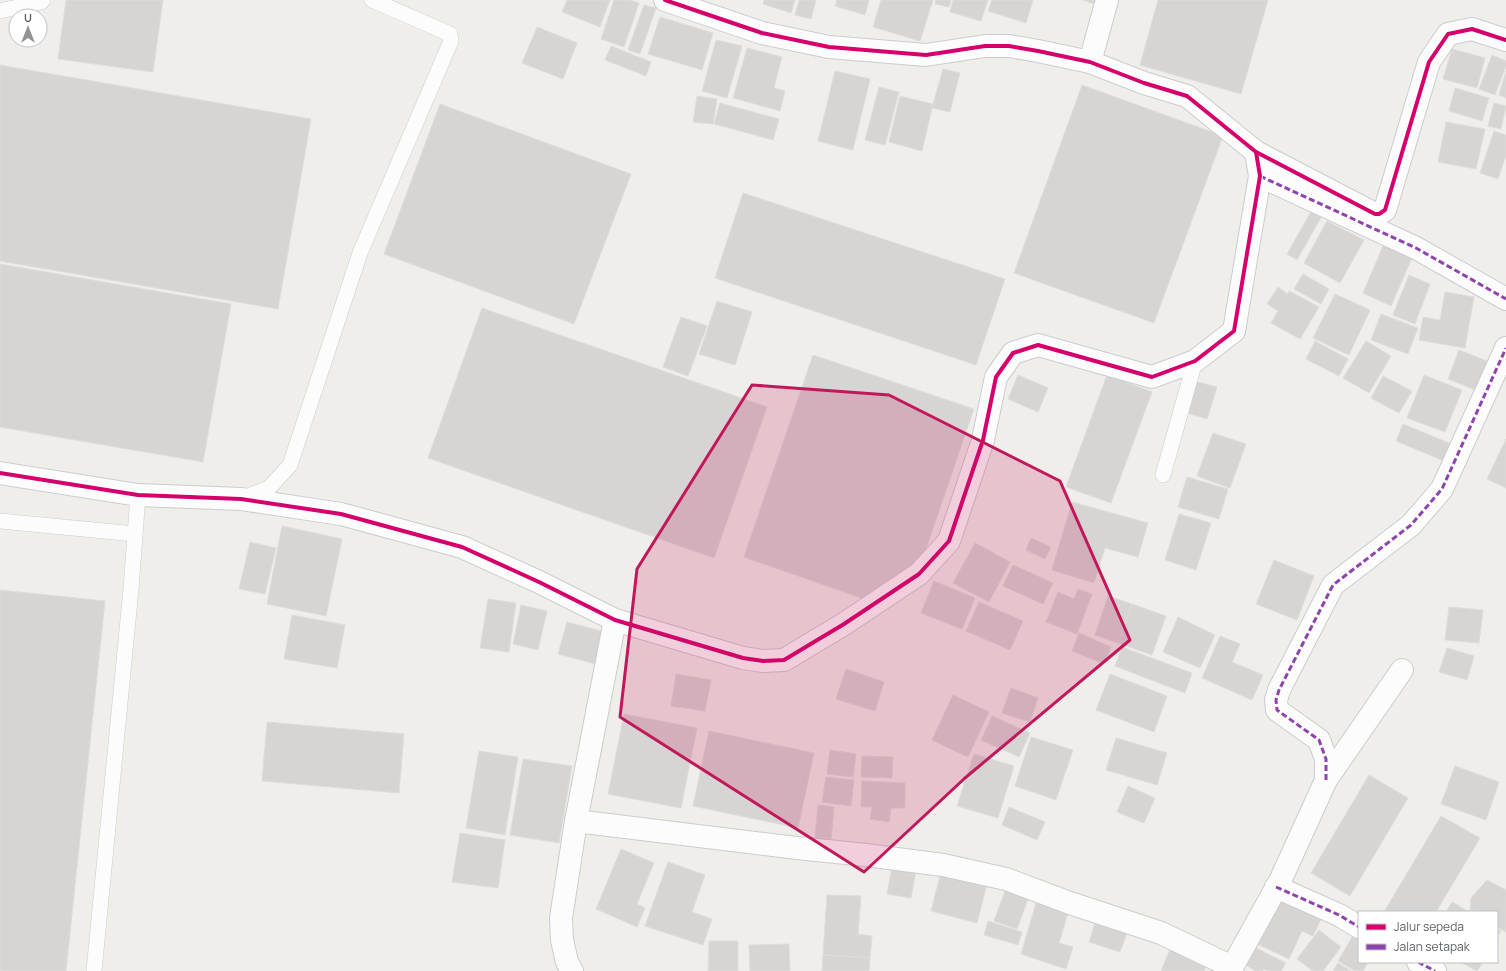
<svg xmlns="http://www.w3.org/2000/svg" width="1506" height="971" viewBox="0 0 1506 971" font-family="Manrope,sans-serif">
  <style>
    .building { fill: #d6d5d3; stroke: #deddd9 }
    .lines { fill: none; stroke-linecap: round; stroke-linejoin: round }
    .lane-casing { stroke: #cbcccc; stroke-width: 16 }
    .street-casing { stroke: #cbcccc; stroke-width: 24 }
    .lane { stroke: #fdfcfc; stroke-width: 15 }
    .street { stroke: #fdfcfc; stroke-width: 22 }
    .quiet { stroke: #8e44ad; stroke-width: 3; stroke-dasharray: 6 3; stroke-linecap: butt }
    .cycleway-casing { stroke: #fff; stroke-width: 6 }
    .cycleway { stroke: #d6006c; stroke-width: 4 }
    .marked { fill: #c2185b; fill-opacity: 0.2; stroke: #c2185b; stroke-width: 3; stroke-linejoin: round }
  </style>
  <rect width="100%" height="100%" fill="#efeeea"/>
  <g class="building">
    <path d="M 66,0 L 163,0 L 153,72 L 58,59 Z"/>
    <path d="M 567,0 L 610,0 L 600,27 L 562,12 Z"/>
    <path d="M 614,0 L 630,0 L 639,3 L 624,47 L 601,39 Z"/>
    <path d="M 764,0 L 795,0 L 791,13 L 763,4 Z"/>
    <path d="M 799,0 L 816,0 L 811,19 L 795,15 Z"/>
    <path d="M 837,0 L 869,0 L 865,15 L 835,6 Z"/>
    <path d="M 881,0 L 933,0 L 920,41 L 873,27 Z"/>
    <path d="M 936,0 L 951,0 L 949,7 L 935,4 Z"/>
    <path d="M 953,0 L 988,0 L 981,21 L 950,12 Z"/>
    <path d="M 992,0 L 1033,0 L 1026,23 L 988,11 Z"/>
    <path d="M 1083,0 L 1099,0 L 1097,5 Z"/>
    <path d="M 1158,0 L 1268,0 L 1241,94 L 1140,65 Z"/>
    <path d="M 644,5 L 656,8 L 640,54 L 628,50 Z"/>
    <path d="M 660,17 L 713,33 L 702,70 L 648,54 Z"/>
    <path d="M 537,27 L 577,43 L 563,79 L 522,63 Z"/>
    <path d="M 716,40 L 742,46 L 727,98 L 702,91 Z"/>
    <path d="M 611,46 L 651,62 L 646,76 L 605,60 Z"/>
    <path d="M 747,48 L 782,57 L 774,88 L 785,91 L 780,111 L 733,98 Z"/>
    <path d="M 1452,49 L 1485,58 L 1477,88 L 1443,79 Z"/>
    <path d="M 1492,55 L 1506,61 L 1506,66 L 1495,95 L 1479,89 Z"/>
    <path d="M 0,65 L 311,119 L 278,309 L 0,261 Z"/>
    <path d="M 943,69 L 960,73 L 950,112 L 932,108 Z"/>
    <path d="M 835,71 L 870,79 L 853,150 L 818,141 Z"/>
    <path d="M 1506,71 L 1506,98 L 1499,95 Z"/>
    <path d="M 1082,85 L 1223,136 L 1154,323 L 1014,273 Z"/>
    <path d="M 879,87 L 899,92 L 885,145 L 865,140 Z"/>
    <path d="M 1455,88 L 1489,98 L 1482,121 L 1449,111 Z"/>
    <path d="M 697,96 L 717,99 L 713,124 L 693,122 Z"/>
    <path d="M 900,96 L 933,104 L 922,151 L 889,142 Z"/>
    <path d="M 720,103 L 779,119 L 773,140 L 714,124 Z"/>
    <path d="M 1494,103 L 1506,106 L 1501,129 L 1488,126 Z"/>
    <path d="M 440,104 L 631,174 L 574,324 L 384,254 Z"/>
    <path d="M 1446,122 L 1485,129 L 1476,169 L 1438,162 Z"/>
    <path d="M 1494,131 L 1506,135 L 1506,155 L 1498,179 L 1480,173 Z"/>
    <path d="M 743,193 L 1005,279 L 976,365 L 715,278 Z"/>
    <path d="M 1313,208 L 1323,214 L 1297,260 L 1287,254 Z"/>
    <path d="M 1327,221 L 1364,240 L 1340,283 L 1304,263 Z"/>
    <path d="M 1386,239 L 1415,251 L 1391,306 L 1363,293 Z"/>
    <path d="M 0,264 L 231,304 L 203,462 L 0,427 Z"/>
    <path d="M 1303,274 L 1329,289 L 1321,304 L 1294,289 Z"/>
    <path d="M 1409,275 L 1430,284 L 1415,324 L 1393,315 Z"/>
    <path d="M 1278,287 L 1288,294 L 1289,291 L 1319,307 L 1300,339 L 1271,323 L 1278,311 L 1267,304 Z"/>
    <path d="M 1445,292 L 1474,297 L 1465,348 L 1419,340 L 1423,317 L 1440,320 Z"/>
    <path d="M 1335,294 L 1370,310 L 1349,355 L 1313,338 Z"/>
    <path d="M 717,301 L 752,312 L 735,365 L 699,354 Z"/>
    <path d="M 482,308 L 767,407 L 714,558 L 428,458 Z"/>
    <path d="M 1381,314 L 1418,328 L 1408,354 L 1371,340 Z"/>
    <path d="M 681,317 L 707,326 L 688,376 L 663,367 Z"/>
    <path d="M 1315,341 L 1348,359 L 1339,376 L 1306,359 Z"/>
    <path d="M 1366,341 L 1391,356 L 1369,393 L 1343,378 Z"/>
    <path d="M 1459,350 L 1492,363 L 1480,392 L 1448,379 Z"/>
    <path d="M 813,355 L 974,409 L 920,566 L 873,602 L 744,557 Z"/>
    <path d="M 1018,375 L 1048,388 L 1038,412 L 1008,399 Z"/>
    <path d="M 1107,375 L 1152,392 L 1111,503 L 1066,487 Z"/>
    <path d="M 1424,375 L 1462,390 L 1445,432 L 1407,418 Z"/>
    <path d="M 1383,376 L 1412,391 L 1399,413 L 1371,398 Z"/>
    <path d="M 1194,381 L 1217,387 L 1207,419 L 1184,412 Z"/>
    <path d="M 1403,424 L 1456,446 L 1449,463 L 1396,441 Z"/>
    <path d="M 1213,433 L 1246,444 L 1230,488 L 1197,476 Z"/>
    <path d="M 1506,439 L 1506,488 L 1487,479 Z"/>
    <path d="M 1187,477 L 1228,489 L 1219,519 L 1178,507 Z"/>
    <path d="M 1072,502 L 1148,523 L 1138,557 L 1105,548 L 1094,583 L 1052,570 Z"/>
    <path d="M 1179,514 L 1211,523 L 1196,570 L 1165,560 Z"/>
    <path d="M 282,526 L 342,539 L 326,616 L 267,604 Z"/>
    <path d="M 1031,538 L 1051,547 L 1045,559 L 1026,550 Z"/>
    <path d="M 250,542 L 276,548 L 265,594 L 239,589 Z"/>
    <path d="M 975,543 L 1010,562 L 989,602 L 953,583 Z"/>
    <path d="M 1274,560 L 1314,576 L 1297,620 L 1256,604 Z"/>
    <path d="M 1013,565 L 1053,583 L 1043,604 L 1003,586 Z"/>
    <path d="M 934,581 L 975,598 L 962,629 L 921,613 Z"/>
    <path d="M 1078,589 L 1092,594 L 1077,634 L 1046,622 L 1058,592 L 1074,599 Z"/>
    <path d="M 0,590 L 105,601 L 66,971 L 0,971 Z"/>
    <path d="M 1108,596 L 1132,604 L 1118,643 L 1095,635 Z"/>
    <path d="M 488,599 L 516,603 L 509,652 L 480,648 Z"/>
    <path d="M 979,602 L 1023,621 L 1010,650 L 966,631 Z"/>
    <path d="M 1132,604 L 1166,616 L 1152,655 L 1118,643 Z"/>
    <path d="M 521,605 L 547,611 L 538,650 L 513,644 Z"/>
    <path d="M 1449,607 L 1483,610 L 1479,643 L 1445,640 Z"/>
    <path d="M 292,615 L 345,625 L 337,668 L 284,659 Z"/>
    <path d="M 1178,617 L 1215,635 L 1200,668 L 1163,652 Z"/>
    <path d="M 567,622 L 608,633 L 599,665 L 558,654 Z"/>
    <path d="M 1079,633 L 1111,647 L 1104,664 L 1072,651 Z"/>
    <path d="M 1220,636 L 1240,644 L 1232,662 L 1263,675 L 1252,700 L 1202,678 Z"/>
    <path d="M 1122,647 L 1192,673 L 1185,693 L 1115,666 Z"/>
    <path d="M 1447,648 L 1474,656 L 1467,680 L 1439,672 Z"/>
    <path d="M 846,669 L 884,682 L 875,711 L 836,699 Z"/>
    <path d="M 676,674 L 711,680 L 705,711 L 671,706 Z"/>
    <path d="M 1110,674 L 1167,696 L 1154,732 L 1096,710 Z"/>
    <path d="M 1011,688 L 1038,698 L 1030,722 L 1002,713 Z"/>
    <path d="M 953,695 L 989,712 L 968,757 L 932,740 Z"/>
    <path d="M 624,714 L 697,728 L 681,808 L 608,794 Z"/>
    <path d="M 992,716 L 1030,733 L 1019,757 L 981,740 Z"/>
    <path d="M 267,722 L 404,734 L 399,793 L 262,781 Z"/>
    <path d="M 709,731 L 814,753 L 798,828 L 693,806 Z"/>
    <path d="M 1031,737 L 1073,750 L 1056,800 L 1015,786 Z"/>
    <path d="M 1116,738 L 1167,753 L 1157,785 L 1106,770 Z"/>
    <path d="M 830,750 L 856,754 L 853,777 L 827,774 Z"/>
    <path d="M 479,751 L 518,757 L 505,835 L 466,828 Z"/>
    <path d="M 974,754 L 1014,766 L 998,818 L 957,806 Z"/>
    <path d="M 862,756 L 893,757 L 892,778 L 861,777 Z"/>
    <path d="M 523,759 L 572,766 L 559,843 L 510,835 Z"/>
    <path d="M 1455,766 L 1499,782 L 1486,820 L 1441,804 Z"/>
    <path d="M 1369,775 L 1408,798 L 1350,896 L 1311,873 Z"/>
    <path d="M 826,777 L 854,780 L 851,806 L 822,802 Z"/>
    <path d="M 862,781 L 905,783 L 905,808 L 891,808 L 889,822 L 870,819 L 872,807 L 861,807 Z"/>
    <path d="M 1128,786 L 1155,798 L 1144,823 L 1117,812 Z"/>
    <path d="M 818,805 L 834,807 L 831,839 L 815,838 Z"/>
    <path d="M 1009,807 L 1045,822 L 1037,840 L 1002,825 Z"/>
    <path d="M 1441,816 L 1480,838 L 1436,912 L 1384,912 Z"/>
    <path d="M 460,833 L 505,840 L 498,888 L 452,882 Z"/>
    <path d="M 621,849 L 654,863 L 637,904 L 645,908 L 637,927 L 596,909 Z"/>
    <path d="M 893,861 L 917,865 L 911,898 L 887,894 Z"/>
    <path d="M 668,862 L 705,875 L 692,912 L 712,919 L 703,945 L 645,926 Z"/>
    <path d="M 942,868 L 988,880 L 977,923 L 931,911 Z"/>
    <path d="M 1009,880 L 1032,888 L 1017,929 L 994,921 Z"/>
    <path d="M 1487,880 L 1506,890 L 1506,932 L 1497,927 L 1497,912 L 1470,911 L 1471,898 Z"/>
    <path d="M 827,895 L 861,896 L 858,934 L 872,936 L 870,958 L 823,955 Z"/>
    <path d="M 1279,898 L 1321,919 L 1313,936 L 1302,931 L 1289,959 L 1257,944 Z"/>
    <path d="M 1452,902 L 1469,912 L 1446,912 Z"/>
    <path d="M 1036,903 L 1068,913 L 1059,943 L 1073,947 L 1066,969 L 1021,954 Z"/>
    <path d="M 1096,920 L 1128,930 L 1120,952 L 1089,942 Z"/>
    <path d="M 988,921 L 1022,932 L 1018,945 L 984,935 Z"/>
    <path d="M 1357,929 L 1359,930 L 1359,962 L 1368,962 L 1363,971 L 1355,971 L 1338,961 Z"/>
    <path d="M 1497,929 L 1501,931 L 1497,938 Z"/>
    <path d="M 1319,930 L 1341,947 L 1323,971 L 1313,971 L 1297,959 Z"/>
    <path d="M 709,941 L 738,941 L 738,971 L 708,971 Z"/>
    <path d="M 789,944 L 790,971 L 750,971 L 749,945 Z"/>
    <path d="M 1171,947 L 1208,961 L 1204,971 L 1161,971 Z"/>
    <path d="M 1256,948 L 1286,963 L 1281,971 L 1268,971 L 1264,969 L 1262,971 L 1255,971 L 1246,965 Z"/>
    <path d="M 823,955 L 870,958 L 869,971 L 822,971 Z"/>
    <path d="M 1460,962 L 1483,962 L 1477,971 Z"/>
    <path d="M 1338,963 L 1351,971 L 1333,971 Z"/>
  </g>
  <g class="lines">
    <g class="lane-casing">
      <g id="lane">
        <path d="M 0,11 L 41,2 L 43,0"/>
        <path d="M 1163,475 L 1195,361"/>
        <path d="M 243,498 L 269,488 L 290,465 L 360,253 L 451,41 L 450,34 L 372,0"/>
        <path d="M 0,521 L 135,534"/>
        <path d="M 94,971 L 131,589 L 138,495"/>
      </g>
    </g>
    <g class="street-casing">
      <g id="street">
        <path d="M 665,0 L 762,33 L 829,47 L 926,55 L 985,46 L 1009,46 L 1038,51 L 1090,62 L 1144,83 L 1187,96 L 1256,152 L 1375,214 L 1379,214 L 1385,210 L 1429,62 L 1448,34 L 1472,29 L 1506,40"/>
        <path d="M 1090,62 L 1107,0"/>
        <path d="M 1260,176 L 1416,248 L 1506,299"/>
        <path d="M 0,473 L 138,495 L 241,499 L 341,514 L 462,547 L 539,582 L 615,620 L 743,658 L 763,661 L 784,660 L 844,624 L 919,574 L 949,541 L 983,440 L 996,377 L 1013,353 L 1038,345 L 1152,377 L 1195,361 L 1234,331 L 1260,176 L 1256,152"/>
        <path d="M 1326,780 L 1326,759 L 1319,740 L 1277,710 L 1276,700 L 1279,690 L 1333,585 L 1411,525 L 1442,489 L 1506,348"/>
        <path d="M 576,821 L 797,848 L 866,855 L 943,865 L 1006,879 L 1070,903 L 1161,933 L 1232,967"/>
        <path d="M 1276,887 L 1339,915 L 1359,927"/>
        <path d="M 1418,962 L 1435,971"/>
        <path d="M 572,971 L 567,962 L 562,940 L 561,918 L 576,821 L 615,620"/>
        <path d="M 1230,971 L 1281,879 L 1326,780 L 1402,670"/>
      </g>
    </g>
    <use href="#lane" class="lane"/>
    <use href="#street" class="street"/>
    <g class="quiet">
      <path d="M 1260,176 L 1416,248 L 1506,299"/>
      <path d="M 1326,780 L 1326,759 L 1319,740 L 1277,710 L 1276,700 L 1279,690 L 1333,585 L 1411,525 L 1442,489 L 1506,348"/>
      <path d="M 1276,887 L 1339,915 L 1359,927"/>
      <path d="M 1418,962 L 1435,971"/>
    </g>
    <g class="cycleway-casing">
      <g id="cycleway">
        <path d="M 665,0 L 762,33 L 829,47 L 926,55 L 985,46 L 1009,46 L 1038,51 L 1090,62 L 1144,83 L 1187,96 L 1256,152 L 1375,214 L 1379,214 L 1385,210 L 1429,62 L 1448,34 L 1472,29 L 1506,40"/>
        <path d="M 0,473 L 138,495 L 241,499 L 341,514 L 462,547 L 539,582 L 615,620 L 743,658 L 763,661 L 784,660 L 844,624 L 919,574 L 949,541 L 983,440 L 996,377 L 1013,353 L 1038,345 L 1152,377 L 1195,361 L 1234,331 L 1260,176 L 1256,152"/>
      </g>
    </g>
    <use href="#cycleway" class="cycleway"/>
  </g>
  <path class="marked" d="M 752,385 L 889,395 L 1060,481 L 1130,640 L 965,778 L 864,872 L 620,717 L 637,569 Z"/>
  <rect x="1358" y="911" width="140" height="52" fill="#ffffff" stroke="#bfc1c3"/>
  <rect x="1366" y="924" width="20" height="6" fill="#d6006c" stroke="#bfc1c3"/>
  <text x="1394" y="931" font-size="12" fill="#5f6368">Jalur sepeda</text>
  <rect x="1366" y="944" width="20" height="6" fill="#8e44ad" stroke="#bfc1c3"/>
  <text x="1394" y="951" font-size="12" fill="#5f6368">Jalan setapak</text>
  <g transform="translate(28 28)"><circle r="19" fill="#ffffff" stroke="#bfc1c3"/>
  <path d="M0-3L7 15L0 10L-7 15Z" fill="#919496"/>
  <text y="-6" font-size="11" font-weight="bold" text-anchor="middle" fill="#5f6368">U</text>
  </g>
</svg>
